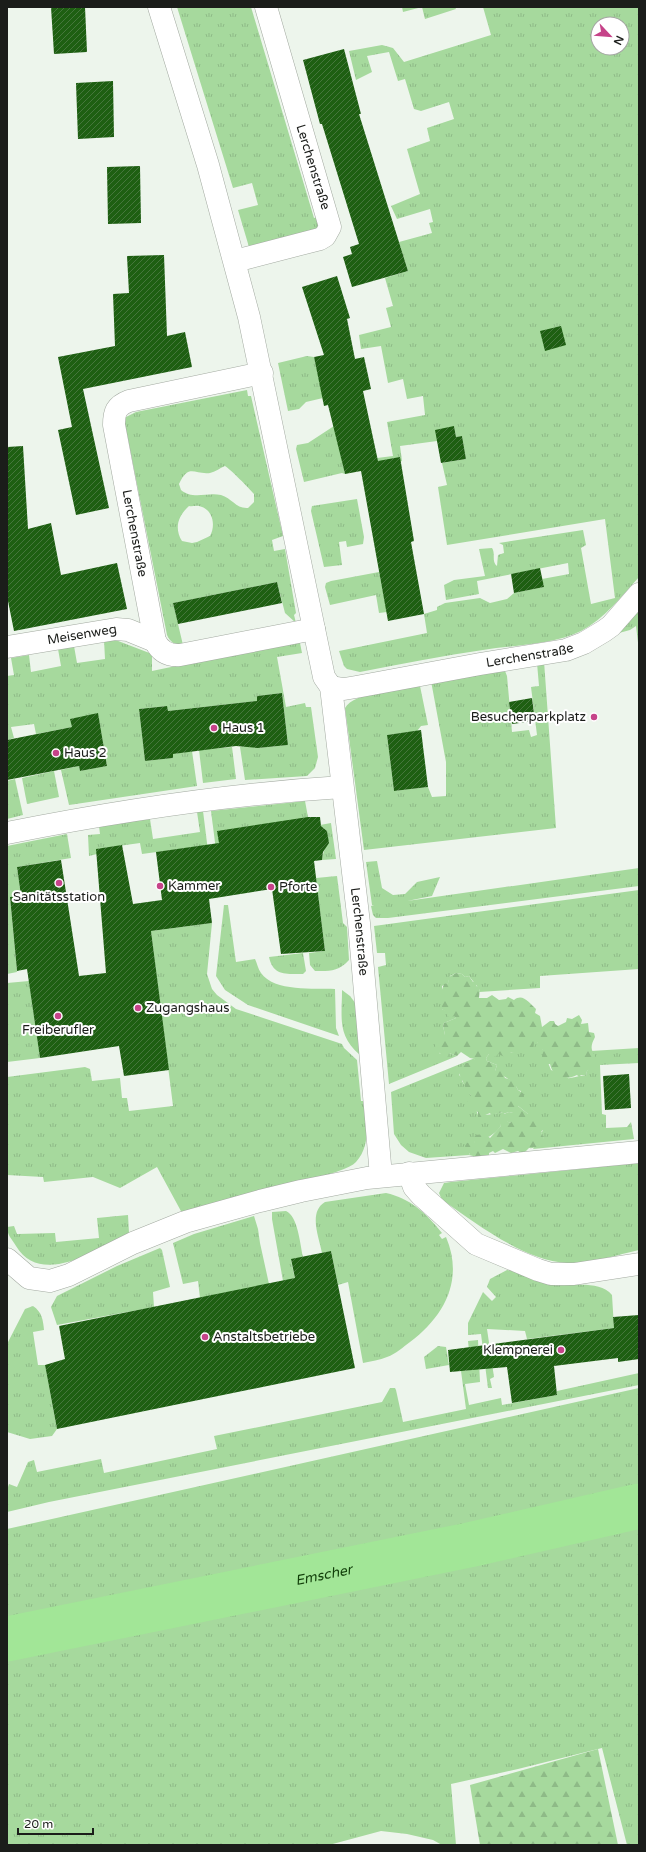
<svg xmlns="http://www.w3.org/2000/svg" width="646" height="1852" viewBox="0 0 646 1852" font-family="'Varela Round',sans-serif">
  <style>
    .grass { fill: url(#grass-tufts); fill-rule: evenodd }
    .forest { fill: url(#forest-firs) }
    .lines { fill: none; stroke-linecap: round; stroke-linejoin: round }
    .river { stroke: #a2e697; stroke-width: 45 }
    .building { fill: url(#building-hatch) }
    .street-casing { stroke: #a3aaa1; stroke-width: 23 }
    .street { stroke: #fff; stroke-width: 22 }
    .poi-dot { fill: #c64389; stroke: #fff; stroke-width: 1.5 }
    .labels { text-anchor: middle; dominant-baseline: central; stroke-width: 4; stroke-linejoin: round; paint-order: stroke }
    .street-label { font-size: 13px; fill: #1b1d1a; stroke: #fff }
    .poi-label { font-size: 13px; fill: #1b1d1a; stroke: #fff; text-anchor: start }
    .water-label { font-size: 14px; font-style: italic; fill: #123f0a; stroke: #fff }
  </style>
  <defs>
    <pattern id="grass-tufts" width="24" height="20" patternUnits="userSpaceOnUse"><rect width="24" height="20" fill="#a6d99d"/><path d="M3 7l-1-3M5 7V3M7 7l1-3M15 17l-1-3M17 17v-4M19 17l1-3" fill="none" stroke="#8eba87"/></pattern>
    <pattern id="forest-firs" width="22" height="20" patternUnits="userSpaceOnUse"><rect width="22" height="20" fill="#a6d99d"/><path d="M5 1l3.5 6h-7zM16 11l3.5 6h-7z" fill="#8eba87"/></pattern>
    <pattern id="building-hatch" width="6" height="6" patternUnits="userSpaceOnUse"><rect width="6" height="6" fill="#1e5f12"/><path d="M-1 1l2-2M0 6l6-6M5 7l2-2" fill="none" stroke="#45763c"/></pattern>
  </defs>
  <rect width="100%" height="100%" fill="#edf5ec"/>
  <g class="grass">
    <path d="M 177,7 L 251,7 L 314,218 L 323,216 L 319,228 L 249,247 L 238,210 L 258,205 L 252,183 L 233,188 Z"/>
    <path d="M 402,7 L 455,7 L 456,9 L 425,19 L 422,7 L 403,12 Z"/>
    <path d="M 483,7 L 639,7 L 639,577 C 622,596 604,619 581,631 C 553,645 513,645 483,650 C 442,656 401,664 360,672 L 347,669 L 344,666 L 339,651 L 427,633 L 424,614 L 437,610 L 437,607 L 445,603 L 480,598 L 490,603 L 507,599 L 514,593 L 544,587 L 542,579 L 569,574 L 568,563 L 477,581 L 479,594 L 446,600 L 444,585 L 454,580 L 485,576 L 479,549 L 492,548 C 496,554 491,561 497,566 L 498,555 L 504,553 L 503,545 L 499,543 L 583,530 L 586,545 L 581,548 L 591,604 L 615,598 L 605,519 L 447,545 L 438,487 L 447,485 L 442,463 L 466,459 L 462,436 L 456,437 L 454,426 L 437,441 L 400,446 L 402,461 L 380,467 L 377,458 L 393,456 L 387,422 L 425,415 L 423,396 L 407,399 L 403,379 L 388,383 L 381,346 L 361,349 L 359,335 L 391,327 L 386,308 L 393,306 L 385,278 L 408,271 L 399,242 L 432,233 L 429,223 L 433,222 L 430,209 L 397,219 L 391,206 L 420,194 L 407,149 L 430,141 L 427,128 L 454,119 L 449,102 L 421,111 L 414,109 L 405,79 L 398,81 L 389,52 L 367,56 L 372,72 L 356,80 L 349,51 L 382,45 L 393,48 L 404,62 L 491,35 ZM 598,24 L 622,24 L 622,48 L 598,48 Z"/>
    <path d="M 307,356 L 314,357 L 323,398 L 306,402 L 299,409 L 288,411 L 278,363 Z"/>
    <path d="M 247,390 L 248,396 L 251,396 L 283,536 L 272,540 L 274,551 L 285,549 L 296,613 L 294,615 L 296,623 L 285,613 L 277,582 L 267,584 L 173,603 L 183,645 C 175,645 170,642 167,635 L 125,424 L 126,417 L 136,412 ZM 225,466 C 230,469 249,488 254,494 L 254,502 L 248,508 C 236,509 232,498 221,495 C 207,492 193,500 181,490 L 179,484 C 189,463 194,475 210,473 C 215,472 220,468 225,466 ZM 189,506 C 192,507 196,505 199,506 C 213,509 216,525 210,536 L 197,542 L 192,543 L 182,541 C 174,528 178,516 189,506 Z"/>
    <path d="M 334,426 L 345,474 L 342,473 L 304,482 L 296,449 L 297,445 L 308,443 Z"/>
    <path d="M 357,499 L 364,537 L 363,544 L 347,547 L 346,541 L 339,542 L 342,565 L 324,567 L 311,511 L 312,506 Z"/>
    <path d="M 379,572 L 387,612 L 379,613 L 376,595 L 330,605 L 325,587 L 326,583 L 331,581 Z"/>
    <path d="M 639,607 L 639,651 L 636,626 L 630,630 L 619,633 L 619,625 Z"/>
    <path d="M 113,639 L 152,654 L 152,671 L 296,641 L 300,643 L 302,653 L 277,657 L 286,707 L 305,703 L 306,707 L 311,707 L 318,757 L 315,768 L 307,776 L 245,780 L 240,747 L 257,744 L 258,748 L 288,745 L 282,693 L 257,696 L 257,701 L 168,711 L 166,706 L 139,709 L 145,761 L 173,758 L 173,754 L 192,751 L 197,786 L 69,805 L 61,770 L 79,766 L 80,771 L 107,766 L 98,714 L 71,719 L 72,727 L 36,734 L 34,724 L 11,727 L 14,738 L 7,740 L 7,676 L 14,675 L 11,658 L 29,655 L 31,672 L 61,666 L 58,649 L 74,646 L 77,663 L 105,659 L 104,640 Z"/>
    <path d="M 544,661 L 556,828 L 364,850 L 345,708 C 354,692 401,689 420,686 L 428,725 L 421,726 L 417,731 L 387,735 L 394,791 L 428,787 L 432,797 L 446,796 L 446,762 L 431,681 L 505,671 L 507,676 L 512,732 L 529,730 L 531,737 L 537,735 L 531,687 L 539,686 L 537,663 Z"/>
    <path d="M 232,747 L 236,779 L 203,783 L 199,750 Z"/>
    <path d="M 54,771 L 59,797 L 27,804 L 22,778 Z"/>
    <path d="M 15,779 L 23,815 L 7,819 L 7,781 Z"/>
    <path d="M 305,801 L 308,817 L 222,866 L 218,866 L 211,811 Z"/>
    <path d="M 203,811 L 210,867 L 201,846 L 142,854 L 140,843 L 97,849 L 97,854 L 89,856 L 88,835 L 100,834 L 99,826 L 150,819 L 153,839 L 200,832 L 197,812 Z"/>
    <path d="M 331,823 L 336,859 L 322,860 C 324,846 329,847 327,831 L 320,825 Z"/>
    <path d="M 67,834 L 71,858 L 17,867 L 21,896 L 10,897 L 17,972 L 7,974 L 7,846 Z"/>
    <path d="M 377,861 L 382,888 L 393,895 L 405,894 L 417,882 L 440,877 L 432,896 L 407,901 L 639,868 L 639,886 L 388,918 L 376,918 L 373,915 L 371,906 L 374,905 L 372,905 L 366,862 Z"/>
    <path d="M 337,876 L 343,923 L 347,927 L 349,960 C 338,972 330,971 315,971 L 310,965 L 309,953 L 325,951 L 316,878 Z"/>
    <path d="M 639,890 L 639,969 L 540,976 L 540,988 L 479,992 L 480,990 L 469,976 L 465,977 L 462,974 L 456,973 L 450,976 L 448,983 L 442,986 L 442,1009 L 454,1015 L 456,1018 L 444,1023 L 443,1026 L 445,1035 L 436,1046 L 440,1054 L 449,1053 L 457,1056 L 389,1084 L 378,967 L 386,965 L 385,953 L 377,953 L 374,926 Z"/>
    <path d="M 224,905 L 228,905 L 236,962 L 255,959 C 257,963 258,969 261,973 C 274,992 315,988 335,989 L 336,1028 L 339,1036 L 248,1005 L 225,990 L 216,976 Z"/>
    <path d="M 212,923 L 207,974 L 212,989 L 217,995 L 236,1009 L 342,1044 L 344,1048 L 357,1060 L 361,1101 L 365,1101 C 367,1120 371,1146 356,1162 C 344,1175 276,1186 255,1192 C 230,1198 206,1206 182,1213 L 157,1167 L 120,1188 L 93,1177 L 44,1182 L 43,1177 L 7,1175 L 7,1077 L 85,1067 L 90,1069 L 92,1081 L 120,1078 L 122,1098 L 127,1098 L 129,1111 L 173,1106 L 151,931 Z"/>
    <path d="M 303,953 L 306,971 L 303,974 C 286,974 273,976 269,957 Z"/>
    <path d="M 29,981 L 40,1058 L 7,1062 L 7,983 Z"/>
    <path d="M 342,990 L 350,996 L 356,1004 L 360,1055 C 337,1035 342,1018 342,990 Z"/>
    <path d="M 534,1042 L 537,1042 L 543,1050 L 551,1070 C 557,1072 561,1076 567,1078 C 571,1079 579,1075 586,1076 L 587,1071 L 594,1063 L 591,1051 L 639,1048 L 639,1063 L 600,1065 L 602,1114 L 606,1115 L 606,1128 L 627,1127 L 631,1122 L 634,1139 L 533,1149 L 535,1146 L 540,1145 L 544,1139 L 541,1132 L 543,1131 L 528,1114 L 517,1105 L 520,1101 L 521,1091 L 518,1090 C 514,1080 504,1077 495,1071 L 497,1065 L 487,1061 L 486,1058 L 489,1054 L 515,1052 Z"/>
    <path d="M 475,1058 L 474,1061 L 461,1069 L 459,1075 L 463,1078 L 462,1081 L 471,1095 L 478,1115 C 482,1116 499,1113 503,1112 L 504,1114 L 509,1112 L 513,1113 L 513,1121 L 510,1123 L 504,1120 L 499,1121 L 501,1126 C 493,1136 488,1138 475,1141 L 469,1155 L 426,1158 L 409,1152 L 401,1145 L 394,1134 L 391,1092 Z"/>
    <path d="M 639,1163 L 639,1250 C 616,1255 591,1264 567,1263 C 524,1261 476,1223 442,1200 L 439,1193 L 444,1183 L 451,1182 Z"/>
    <path d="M 386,1193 C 410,1198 427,1214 442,1233 L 439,1235 L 442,1239 L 446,1237 C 464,1279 445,1316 410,1342 C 403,1347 396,1354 387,1357 C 380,1360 371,1361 363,1363 L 348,1282 L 338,1285 L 331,1251 L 322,1253 C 319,1237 308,1212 325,1202 Z"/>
    <path d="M 286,1211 C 298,1216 300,1244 303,1257 L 291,1260 L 295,1279 L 283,1281 L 272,1219 L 272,1212 Z"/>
    <path d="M 128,1215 L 129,1233 C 98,1249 41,1288 16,1246 C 12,1239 7,1235 7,1227 L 14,1226 L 17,1234 L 55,1233 L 56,1242 L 99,1238 L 97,1218 Z"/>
    <path d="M 254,1216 L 258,1229 L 260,1243 L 269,1284 L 200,1298 L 198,1281 L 183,1284 L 173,1243 L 194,1234 Z"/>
    <path d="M 160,1248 L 162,1250 L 170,1287 L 153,1292 L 154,1307 L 57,1325 L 51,1307 L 57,1296 L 117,1266 Z"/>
    <path d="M 507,1270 C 520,1271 536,1283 552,1285 C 570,1287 599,1279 612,1295 L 614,1328 L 527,1339 L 525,1331 L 487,1329 L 494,1377 L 490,1379 L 492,1388 L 488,1388 L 481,1334 L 468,1335 L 468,1323 L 483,1292 L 492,1301 L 496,1297 L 487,1287 L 490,1279 Z"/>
    <path d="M 33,1306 C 42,1312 43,1320 44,1330 L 33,1332 L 38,1365 L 45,1365 L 57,1429 L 52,1436 L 30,1439 L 7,1432 L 7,1344 L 25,1309 Z"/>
    <path d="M 478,1340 L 480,1382 L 465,1384 L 469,1405 L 501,1398 L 502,1405 L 557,1395 L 557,1391 L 639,1373 L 639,1385 L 49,1502 L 7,1512 L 7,1490 L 9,1484 L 17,1487 L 28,1462 L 34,1460 L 37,1472 L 101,1459 L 104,1473 L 217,1449 L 214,1436 L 382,1402 L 390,1388 L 395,1388 L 396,1390 L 403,1422 L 466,1409 L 461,1371 L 471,1370 L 468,1341 Z"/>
    <path d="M 438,1346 L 446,1347 L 449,1365 L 426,1369 L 424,1357 Z"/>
    <path d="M 639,1388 L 639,1845 L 627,1845 L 602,1748 L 518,1769 L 451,1784 L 456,1845 L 442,1845 L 433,1840 L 407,1834 L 381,1831 L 329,1845 L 7,1845 L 7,1529 Z"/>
  </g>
  <g class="forest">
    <path d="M 456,973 L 462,974 L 465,977 L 469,976 L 473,982 L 476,982 L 476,986 L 480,987 L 479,998 L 487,998 L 492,995 L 499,1000 L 506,999 L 508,997 L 514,1000 C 523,993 529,1003 536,1009 L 535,1013 L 540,1016 L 542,1027 L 550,1021 L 554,1021 L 555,1024 L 558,1026 L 566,1022 L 567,1018 L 572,1019 L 579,1015 L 582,1020 L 581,1024 L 588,1023 L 589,1032 L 594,1033 L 595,1037 C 591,1045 590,1049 595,1056 L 594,1063 L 595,1066 L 587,1071 L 586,1076 L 581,1075 L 579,1077 L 577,1075 C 565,1081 553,1078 550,1064 L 544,1064 L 542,1057 L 543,1050 L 539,1048 L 537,1042 L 534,1042 L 533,1048 L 528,1047 L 524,1050 L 522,1049 L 518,1054 L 511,1052 L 507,1058 L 498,1054 L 495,1057 L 489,1054 L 486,1058 L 487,1061 L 497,1065 L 495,1071 L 501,1070 L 505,1078 L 518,1082 L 516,1086 L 518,1090 L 524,1094 L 524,1097 L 518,1106 L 528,1114 L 535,1114 L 536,1117 L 545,1122 L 543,1125 L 545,1127 L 541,1132 C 542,1135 544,1136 544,1139 C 546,1145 533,1149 529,1148 L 525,1152 L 521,1153 L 518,1151 L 511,1153 L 503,1149 L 495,1153 L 493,1151 L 489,1153 L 489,1156 L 473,1158 L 473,1156 L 469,1155 L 470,1153 L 467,1152 L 465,1146 L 467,1143 L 471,1142 L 474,1143 L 475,1135 L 485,1134 L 490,1138 L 501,1126 L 498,1121 L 500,1118 L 504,1120 L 507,1118 L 507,1121 L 510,1123 L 512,1121 L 513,1113 L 509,1112 L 503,1114 L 503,1112 L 491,1115 L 490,1113 L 483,1116 L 481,1120 L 478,1118 L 478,1112 L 473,1110 L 474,1106 L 467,1101 L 471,1095 L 467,1091 L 458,1071 L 465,1063 L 469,1063 L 470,1061 L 475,1059 L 470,1058 L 461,1052 L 457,1056 L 449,1053 L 447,1057 L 444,1057 L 435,1049 L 436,1039 L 439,1038 L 440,1035 L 445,1035 L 443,1026 L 444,1023 L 456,1018 L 454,1016 L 451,1018 L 447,1016 L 447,1013 L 442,1009 L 441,1000 L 439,998 L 444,984 L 448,983 L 449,977 Z"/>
    <path d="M 598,1749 L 618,1845 L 480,1845 L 470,1785 Z"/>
  </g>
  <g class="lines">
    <path class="river" id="s1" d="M 7,1639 L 469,1545 L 639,1506"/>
  </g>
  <g class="building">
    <path d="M 51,7 L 85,7 L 87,52 L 54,54 Z"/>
    <path d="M 344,49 L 361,114 L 359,114 L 408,271 L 352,287 L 343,257 L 352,254 L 350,247 L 359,244 L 322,124 L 320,124 L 303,60 Z"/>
    <path d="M 113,81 L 114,137 L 78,139 L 76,83 Z"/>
    <path d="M 140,166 L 141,223 L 108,224 L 107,167 Z"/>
    <path d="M 164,255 L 167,336 L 185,332 L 192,367 L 83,389 L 109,508 L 76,515 L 58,430 L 72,427 L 58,357 L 115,346 L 113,294 L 129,293 L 127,256 Z"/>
    <path d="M 337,276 L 350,318 L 347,319 L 355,359 L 364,357 L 371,389 L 363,391 L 378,461 L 400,457 L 414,541 L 411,542 L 424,614 L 388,621 L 361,471 L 345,474 L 328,405 L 324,406 L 314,357 L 324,355 L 302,287 Z"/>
    <path d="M 561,326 L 566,345 L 545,351 L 540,331 Z"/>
    <path d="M 454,426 L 456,437 L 462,436 L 466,459 L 441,463 L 435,430 Z"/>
    <path d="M 23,446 L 28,529 L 51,523 L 61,575 L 117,563 L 127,609 L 14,631 L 7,596 L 7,447 Z"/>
    <path d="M 540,568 L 544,587 L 514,593 L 511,574 Z"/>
    <path d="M 277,582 L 282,603 L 178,624 L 173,603 Z"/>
    <path d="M 282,693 L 288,745 L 258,748 L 236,746 L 173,754 L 173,758 L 145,761 L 139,709 L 167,706 L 168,711 L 257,701 L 257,696 Z"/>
    <path d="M 532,698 L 535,721 L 512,724 L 509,702 Z"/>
    <path d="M 98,713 L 107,766 L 80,771 L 79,766 L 7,780 L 7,740 L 72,727 L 70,719 Z"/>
    <path d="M 421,730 L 428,787 L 394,791 L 387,735 Z"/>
    <path d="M 308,817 L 320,817 L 321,826 L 327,831 L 329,843 L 323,852 L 322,860 L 314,861 L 325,951 L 281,954 L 272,889 L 209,899 L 212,923 L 151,931 L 169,1070 L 124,1076 L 119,1046 L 40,1058 L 27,969 L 17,971 L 10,897 L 21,896 L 17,867 L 61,860 L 79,976 L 106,973 L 96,849 L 122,845 L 133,904 L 162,900 L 156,852 L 219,843 L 217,831 Z"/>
    <path d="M 629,1074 L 631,1108 L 605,1110 L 603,1076 Z"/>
    <path d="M 331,1251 L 355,1368 L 57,1429 L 45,1365 L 65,1359 L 59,1326 L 295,1278 L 291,1259 Z"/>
    <path d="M 639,1315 L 639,1359 L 618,1362 L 618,1358 L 554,1366 L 557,1395 L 512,1403 L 507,1367 L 450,1372 L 448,1350 L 614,1328 L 613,1317 Z"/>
  </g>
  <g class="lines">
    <g class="street-casing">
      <g id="street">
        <path id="s2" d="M 159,7 L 208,165 L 249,317 L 324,677 L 331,687 L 359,923 L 381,1176"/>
        <path d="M 235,261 L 320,239 L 325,236 L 330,227 L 266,7"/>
        <path id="s3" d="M 262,373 L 129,401 C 116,406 114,412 114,425 L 155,641 C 160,651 168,656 180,655 L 314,629"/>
        <path id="s4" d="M 7,647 L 116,629 L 128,630 L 155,641"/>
        <path id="s5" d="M 331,687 L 344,689 L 356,687 L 480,664 L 566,650 L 584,643 L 604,631 L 611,626 L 639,594"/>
        <path d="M 7,833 C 117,811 230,794 342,787"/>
        <path d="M 409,1173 L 414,1187 L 421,1195 L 476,1244 L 538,1270 L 551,1274 L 574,1274 L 639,1264"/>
        <path d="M 7,1259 L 29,1278 L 50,1281 L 69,1275 L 133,1243 L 185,1222 L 260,1201 L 301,1191 L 367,1178 L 639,1152"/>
      </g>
    </g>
    <use href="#street" class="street"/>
  </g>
  <g class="poi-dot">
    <circle cx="594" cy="717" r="4"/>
    <circle cx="214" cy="728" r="4"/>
    <circle cx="56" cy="753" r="4"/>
    <circle cx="59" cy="883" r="4"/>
    <circle cx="160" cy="886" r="4"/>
    <circle cx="271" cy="887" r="4"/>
    <circle cx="138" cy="1008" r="4"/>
    <circle cx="58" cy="1016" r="4"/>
    <circle cx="205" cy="1337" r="4"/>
    <circle cx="561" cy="1350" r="4"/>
  </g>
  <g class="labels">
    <g class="street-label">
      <text transform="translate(313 167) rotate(73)">Lerchenstraße</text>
      <text stroke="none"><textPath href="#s3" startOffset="277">Lerchenstraße</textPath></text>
      <text stroke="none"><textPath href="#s4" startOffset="76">Meisenweg</textPath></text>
      <text stroke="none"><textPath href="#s5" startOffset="202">Lerchenstraße</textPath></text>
      <text stroke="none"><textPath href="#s2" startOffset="949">Lerchenstraße</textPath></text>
    </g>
    <g class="poi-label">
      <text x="586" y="717" text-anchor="end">Besucherparkplatz</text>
      <text x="222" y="728">Haus 1</text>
      <text x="64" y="753">Haus 2</text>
      <text x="168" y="886">Kammer</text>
      <text x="279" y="887">Pforte</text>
      <text x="59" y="897" text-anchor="middle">Sanitätsstation</text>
      <text x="146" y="1008">Zugangshaus</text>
      <text x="58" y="1030" text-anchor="middle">Freiberufler</text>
      <text x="213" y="1337">Anstaltsbetriebe</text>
      <text x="553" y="1350" text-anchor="end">Klempnerei</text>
    </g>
    <g class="water-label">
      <text stroke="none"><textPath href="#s1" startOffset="323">Emscher</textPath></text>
    </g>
  </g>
  <rect width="646" height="1852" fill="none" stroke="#1b1d1a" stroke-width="16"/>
  <g transform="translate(610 36) rotate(116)"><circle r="19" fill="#ffffff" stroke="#a4a5a3"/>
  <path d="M0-3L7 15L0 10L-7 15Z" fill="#c64389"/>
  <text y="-6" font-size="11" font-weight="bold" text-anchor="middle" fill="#1b1d1a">N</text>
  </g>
  <path d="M18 1828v6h75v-6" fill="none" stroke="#1b1d1a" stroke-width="2"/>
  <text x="24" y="1828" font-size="12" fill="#1b1d1a" stroke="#ffffff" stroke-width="3" paint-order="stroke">20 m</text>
</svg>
